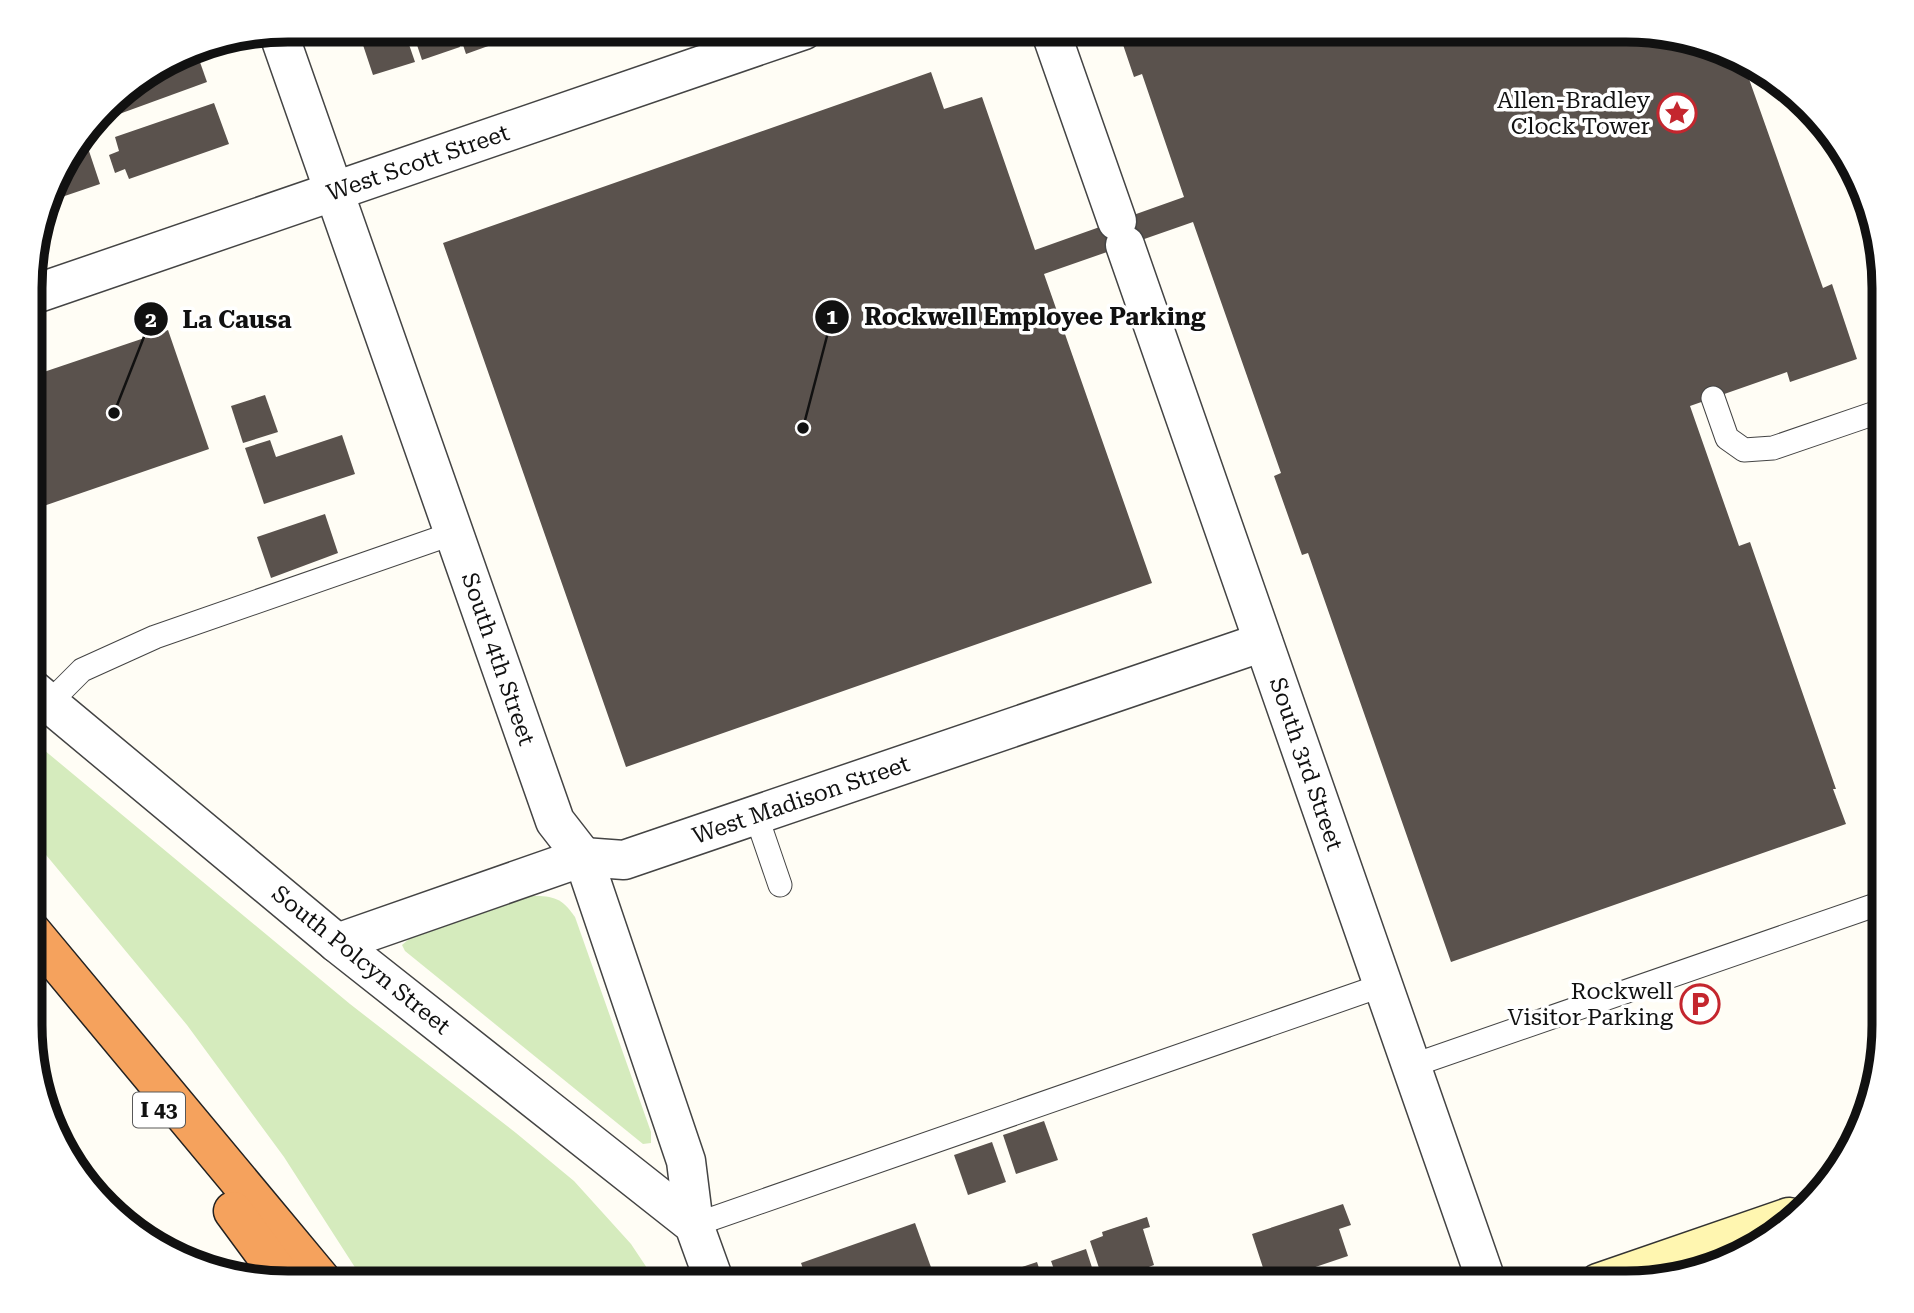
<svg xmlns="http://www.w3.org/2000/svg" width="1914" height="1313" viewBox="0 0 1914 1313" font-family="'Roboto Serif',serif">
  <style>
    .green { fill: #d5ebbd }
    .building { fill: #5a524d }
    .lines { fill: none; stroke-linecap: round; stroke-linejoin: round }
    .service-casing { stroke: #444; stroke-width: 25 }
    .minor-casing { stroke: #444; stroke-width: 41 }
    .tertiary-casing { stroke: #444; stroke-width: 41 }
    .secondary-casing { stroke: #333; stroke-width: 41 }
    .motorway-casing { stroke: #222; stroke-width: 41 }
    .service { stroke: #fff; stroke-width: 23 }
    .minor { stroke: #fff; stroke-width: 38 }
    .tertiary { stroke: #fff; stroke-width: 38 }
    .secondary { stroke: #fff6b0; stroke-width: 38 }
    .motorway { stroke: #f5a25d; stroke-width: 38 }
    .labels { text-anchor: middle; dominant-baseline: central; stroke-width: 7; stroke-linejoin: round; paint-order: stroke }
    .shield { fill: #fff; stroke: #585858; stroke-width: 2 }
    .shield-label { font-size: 21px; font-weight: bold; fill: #111 }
    .poi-label { font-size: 23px; fill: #111; stroke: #fff; text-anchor: end }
    .street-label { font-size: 23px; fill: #111; stroke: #fff }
    .rim { fill: none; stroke: #111; stroke-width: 9 }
    .leader { fill: none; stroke: #111; stroke-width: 2.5 }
    .callout-dot { fill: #111; stroke: #fff; stroke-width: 2.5 }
    .mark-label { font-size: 21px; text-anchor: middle; font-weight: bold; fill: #fff }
    .callout-label { font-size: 24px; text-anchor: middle; font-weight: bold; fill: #111; stroke: #fff; stroke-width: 7; stroke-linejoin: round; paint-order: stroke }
  </style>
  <rect width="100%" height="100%" fill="#fffdf5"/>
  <g class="green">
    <path d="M 32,740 L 350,1004 L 516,1133 L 574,1181 L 631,1244 L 657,1283 L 365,1283 L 284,1157 L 187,1025 L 32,838 Z"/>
    <path d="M 532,896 C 554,896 562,898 575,917 L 651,1132 L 651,1143 L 643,1144 L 405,951 L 402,945 L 409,939 Z"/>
  </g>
  <g class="building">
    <path d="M 358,30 L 404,30 L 415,62 L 373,75 Z"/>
    <path d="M 412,30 L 454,30 L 460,47 L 422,60 Z"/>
    <path d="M 458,30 L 502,30 L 505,40 L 466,54 Z"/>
    <path d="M 515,30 L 538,30 L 518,38 Z"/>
    <path d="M 1118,30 L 1643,30 L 1710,44 L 1743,62 L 1823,288 L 1832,284 L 1857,359 L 1790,382 L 1787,372 L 1690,406 L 1739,546 L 1750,542 L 1836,789 L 1833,789 L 1846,824 L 1451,962 L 1308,553 L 1302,555 L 1274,476 L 1281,473 L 1193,222 L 1044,274 L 1152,583 L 626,767 L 443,243 L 931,72 L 944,109 L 982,97 L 1035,250 L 1184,197 L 1142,74 L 1134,77 Z"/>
    <path d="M 195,48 L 207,82 L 111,117 L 107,107 L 117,94 L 189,49 Z"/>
    <path d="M 214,103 L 229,144 L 129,179 L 125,169 L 115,173 L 109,155 L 119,151 L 115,137 Z"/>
    <path d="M 86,142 L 100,184 L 53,200 L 51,192 L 57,173 L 79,145 Z"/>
    <path d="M 168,330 L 209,449 L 32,510 L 32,376 Z"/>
    <path d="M 265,395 L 278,432 L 243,443 L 231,406 Z"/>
    <path d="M 342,435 L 355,474 L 264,504 L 245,448 L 270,440 L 276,457 Z"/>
    <path d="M 325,514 L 338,553 L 271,578 L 257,537 Z"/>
    <path d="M 1044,1121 L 1058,1160 L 1016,1174 L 1003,1135 Z"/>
    <path d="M 992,1142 L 1006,1182 L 968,1195 L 954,1155 Z"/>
    <path d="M 1343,1204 L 1351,1225 L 1339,1229 L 1348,1256 L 1268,1283 L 1252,1234 Z"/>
    <path d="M 1147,1217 L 1150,1227 L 1143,1229 L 1154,1265 L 1146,1268 L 1151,1283 L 1104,1283 L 1090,1241 L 1103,1236 L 1102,1232 Z"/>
    <path d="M 915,1223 L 932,1270 L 895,1283 L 808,1283 L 801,1263 Z"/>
    <path d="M 1086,1249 L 1097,1283 L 1059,1283 L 1051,1261 Z"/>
    <path d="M 1037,1262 L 1044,1283 L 1008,1283 L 1025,1277 L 1022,1267 Z"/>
  </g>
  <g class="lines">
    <g class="service-casing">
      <g id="service">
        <path d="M 1713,398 L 1727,438 L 1744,450 L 1773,448 L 1884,410"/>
        <path d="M 49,703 L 82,670 L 155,637 L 454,533"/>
        <path d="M 756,815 L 780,885"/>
        <path d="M 1411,1066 L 1884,902"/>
        <path d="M 694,1225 L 1383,985"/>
      </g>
    </g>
    <g class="minor-casing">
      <g id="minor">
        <path d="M 1050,30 L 1117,221"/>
        <path d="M 278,32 L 555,821 L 583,857 L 686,1161 L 694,1225"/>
        <path d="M 1125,245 L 1487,1283"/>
        <path d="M 32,295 L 804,30"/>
        <path d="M 337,943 L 583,857 L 624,860 L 1263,642"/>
      </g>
    </g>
    <g class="tertiary-casing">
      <path id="tertiary" d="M 32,689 L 337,943 L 694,1225 L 715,1283"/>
    </g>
    <g class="secondary-casing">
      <path id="secondary" d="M 1598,1283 L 1789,1217"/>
    </g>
    <g class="motorway-casing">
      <g id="motorway">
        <path d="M 32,932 L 324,1283"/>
        <path d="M 233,1211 L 286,1283"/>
      </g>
    </g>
    <use href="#service" class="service"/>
    <use href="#minor" class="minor"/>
    <use href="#tertiary" class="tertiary"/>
    <use href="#secondary" class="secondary"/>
    <use href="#motorway" class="motorway"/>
  </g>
  <defs>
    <g id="sight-ring" transform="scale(2.0125)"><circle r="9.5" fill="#fff" stroke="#c4262e" stroke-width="1.5"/><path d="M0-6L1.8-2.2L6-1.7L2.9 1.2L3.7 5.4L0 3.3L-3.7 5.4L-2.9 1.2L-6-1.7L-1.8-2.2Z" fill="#c4262e"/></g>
    <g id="parking-ring" transform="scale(2.0125)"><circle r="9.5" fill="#fff" stroke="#c4262e" stroke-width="1.5"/><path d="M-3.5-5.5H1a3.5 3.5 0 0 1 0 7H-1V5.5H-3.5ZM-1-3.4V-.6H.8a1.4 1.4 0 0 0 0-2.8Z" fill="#c4262e"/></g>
  </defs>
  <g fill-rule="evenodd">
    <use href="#sight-ring" x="1677" y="113"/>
    <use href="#parking-ring" x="1700" y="1004"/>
  </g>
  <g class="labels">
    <rect class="shield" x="133" y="1092.5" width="52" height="35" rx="5"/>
    <g class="shield-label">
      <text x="159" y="1110">I 43</text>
    </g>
    <g class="poi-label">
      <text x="1650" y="100">Allen-Bradley<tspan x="1650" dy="26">Clock Tower</tspan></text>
      <text x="1673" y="991">Rockwell<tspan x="1673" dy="26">Visitor Parking</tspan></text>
    </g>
    <g class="street-label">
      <text transform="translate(418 163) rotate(-19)">West Scott Street</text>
      <text transform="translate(498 659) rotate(71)">South 4th Street</text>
      <text transform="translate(1306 764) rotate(71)">South 3rd Street</text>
      <text transform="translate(801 800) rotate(-19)">West Madison Street</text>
      <text transform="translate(361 960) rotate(39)">South Polcyn Street</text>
    </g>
  </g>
  <path d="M0 0H1914V1313H0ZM288 42H1626A246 246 0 0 1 1872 288V1025A246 246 0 0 1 1626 1271H288A246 246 0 0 1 42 1025V288A246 246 0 0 1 288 42Z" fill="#fff" fill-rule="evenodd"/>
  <path class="rim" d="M288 42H1626A246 246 0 0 1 1872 288V1025A246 246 0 0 1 1626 1271H288A246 246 0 0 1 42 1025V288A246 246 0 0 1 288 42Z"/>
  <path class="leader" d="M803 428L832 317M114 413L151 319"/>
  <g class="callout-dot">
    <circle cx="803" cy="428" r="7"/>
    <circle cx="114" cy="413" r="7"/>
    <circle cx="832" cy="317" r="18"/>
    <circle cx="151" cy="319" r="18"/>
  </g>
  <g class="mark-label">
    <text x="832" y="324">1</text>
    <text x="151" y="327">2</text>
  </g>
  <g class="callout-label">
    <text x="1035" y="325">Rockwell Employee Parking</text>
    <text x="237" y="328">La Causa</text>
  </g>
</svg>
